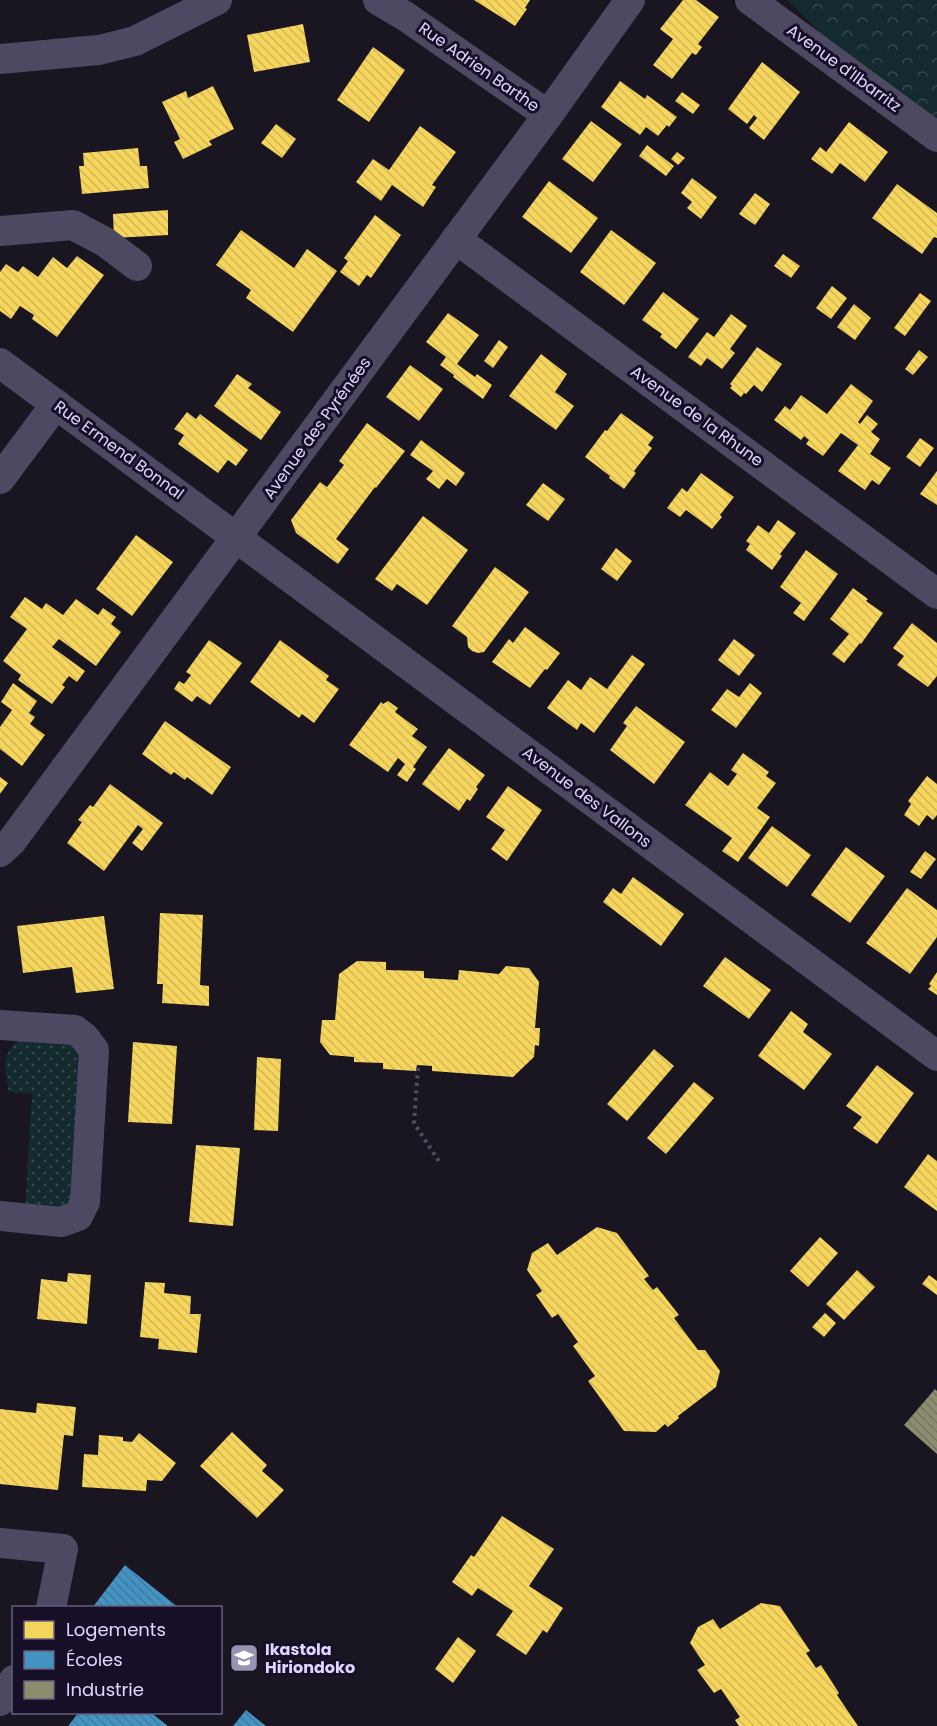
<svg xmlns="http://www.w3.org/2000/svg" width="937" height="1726" viewBox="0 0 937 1726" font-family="Poppins,sans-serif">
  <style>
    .grass { fill: url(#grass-dots) }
    .forest { fill: url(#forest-crowns) }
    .homes { fill: url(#homes-back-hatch) }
    .schools { fill: url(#schools-back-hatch) }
    .industry { fill: url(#industry-back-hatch) }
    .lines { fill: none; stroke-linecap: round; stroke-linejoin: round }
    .path { stroke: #495363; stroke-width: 4; stroke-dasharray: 3 4.5; stroke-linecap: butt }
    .minor { stroke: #4e4962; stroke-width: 30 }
    .labels { text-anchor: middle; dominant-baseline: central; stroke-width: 6; stroke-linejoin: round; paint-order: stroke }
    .street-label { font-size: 16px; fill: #e0d5ff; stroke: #170f27 }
    .poi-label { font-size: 16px; font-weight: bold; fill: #e0d5ff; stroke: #170f27; text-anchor: start }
  </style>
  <defs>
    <pattern id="grass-dots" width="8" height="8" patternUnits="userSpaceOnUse" patternTransform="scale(1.5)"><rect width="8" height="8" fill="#132b2f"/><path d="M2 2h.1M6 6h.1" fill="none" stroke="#35494e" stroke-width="1.8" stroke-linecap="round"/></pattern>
    <pattern id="forest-crowns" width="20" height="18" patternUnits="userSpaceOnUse" patternTransform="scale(1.5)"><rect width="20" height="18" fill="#132b2f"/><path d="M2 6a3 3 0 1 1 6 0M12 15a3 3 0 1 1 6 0" fill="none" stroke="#35494e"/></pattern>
    <pattern id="homes-back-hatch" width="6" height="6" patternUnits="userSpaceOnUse" patternTransform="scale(1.5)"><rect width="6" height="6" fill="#f6d55c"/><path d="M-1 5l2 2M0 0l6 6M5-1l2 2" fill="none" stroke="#d2b759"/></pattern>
    <pattern id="schools-back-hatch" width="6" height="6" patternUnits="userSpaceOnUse" patternTransform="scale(1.5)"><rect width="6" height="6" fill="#4393c3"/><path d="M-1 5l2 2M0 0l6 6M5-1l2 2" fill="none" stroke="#437a9f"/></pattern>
    <pattern id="industry-back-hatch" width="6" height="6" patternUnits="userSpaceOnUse" patternTransform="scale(1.5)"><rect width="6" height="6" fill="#8c8c6e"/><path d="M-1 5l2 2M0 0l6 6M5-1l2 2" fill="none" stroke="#767564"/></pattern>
  </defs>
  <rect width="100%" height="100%" fill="#191521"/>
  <path class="grass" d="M 22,1037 L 69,1040 L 79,1053 L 72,1208 L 25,1209 L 32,1094 L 9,1092 C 5,1067 0,1054 22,1037 Z"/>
  <path class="forest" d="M 787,0 L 937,0 L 937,125 L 867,78 Z"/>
  <g class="homes">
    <path d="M 474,0 L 530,0 L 525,8 L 527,9 L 515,26 Z"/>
    <path d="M 683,0 L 696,0 L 719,17 L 698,44 L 702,47 L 696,55 L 692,53 L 672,79 L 653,65 L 673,39 L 660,29 Z"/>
    <path d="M 303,24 L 310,62 L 254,72 L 247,35 Z"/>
    <path d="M 373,47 L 405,70 L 369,122 L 337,100 Z"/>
    <path d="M 762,62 L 800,92 L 764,140 L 749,128 L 757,118 L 754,115 L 747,124 L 728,109 Z"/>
    <path d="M 620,81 L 645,99 L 647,95 L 677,117 L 669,127 L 667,125 L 658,136 L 646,127 L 640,135 L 601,107 Z"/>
    <path d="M 213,86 L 234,129 L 209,141 L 212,145 L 183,159 L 174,142 L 180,139 L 162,102 L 186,91 L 188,98 Z"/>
    <path d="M 682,92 L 700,105 L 693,114 L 675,101 Z"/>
    <path d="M 591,121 L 622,144 L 593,182 L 562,159 Z"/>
    <path d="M 849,122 L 888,152 L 865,182 L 840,163 L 832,174 L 811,159 L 820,147 L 826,152 Z"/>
    <path d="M 276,124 L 296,139 L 282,158 L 261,143 Z"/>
    <path d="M 420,126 L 456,152 L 432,185 L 436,187 L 423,207 L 392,185 L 381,201 L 356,182 L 373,159 L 389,170 Z"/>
    <path d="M 647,145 L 674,166 L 666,176 L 639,156 Z"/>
    <path d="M 138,148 L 140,166 L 147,166 L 149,188 L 82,194 L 79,166 L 84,166 L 83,153 Z"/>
    <path d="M 677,152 L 685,158 L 678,165 L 671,159 Z"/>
    <path d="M 692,178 L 717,197 L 701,219 L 687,208 L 692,202 L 681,193 Z"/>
    <path d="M 549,181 L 598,218 L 571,253 L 522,217 Z"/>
    <path d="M 897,184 L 937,213 L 937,238 L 934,237 L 922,254 L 872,218 Z"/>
    <path d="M 755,193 L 770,204 L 755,225 L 739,214 Z"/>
    <path d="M 168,210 L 168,235 L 114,238 L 113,214 Z"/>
    <path d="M 375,215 L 401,235 L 371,278 L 367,275 L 359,286 L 340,272 L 348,261 L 344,258 Z"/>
    <path d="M 241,230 L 294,268 L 307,249 L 337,271 L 293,332 L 246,298 L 251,290 L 216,265 Z"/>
    <path d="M 611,230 L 656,263 L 624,305 L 580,272 Z"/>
    <path d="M 783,254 L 800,266 L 791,278 L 774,266 Z"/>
    <path d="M 77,256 L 104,275 L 57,337 L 32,319 L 34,315 L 20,306 L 11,319 L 0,311 L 0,272 L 6,264 L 18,272 L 23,266 L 38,277 L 53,257 L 67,268 Z"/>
    <path d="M 832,286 L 847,298 L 831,319 L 816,308 Z"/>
    <path d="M 663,292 L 699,319 L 676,349 L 660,337 L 662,334 L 642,320 Z"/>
    <path d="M 920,293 L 931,301 L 905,336 L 894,328 Z"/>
    <path d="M 854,304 L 871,318 L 855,340 L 837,327 Z"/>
    <path d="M 448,313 L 479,335 L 457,364 L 475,377 L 477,374 L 492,385 L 483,399 L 453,377 L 454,375 L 440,365 L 446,357 L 426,342 Z"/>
    <path d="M 731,314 L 747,326 L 730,349 L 735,353 L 722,369 L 707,358 L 701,366 L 688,357 L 707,332 L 714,337 Z"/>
    <path d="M 499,340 L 508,347 L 493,368 L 484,361 Z"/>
    <path d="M 757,347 L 782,364 L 762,392 L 754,385 L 746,394 L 744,393 L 741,397 L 730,388 L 732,386 L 730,384 Z"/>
    <path d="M 919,350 L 928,357 L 913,375 L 905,369 Z"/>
    <path d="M 541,354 L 567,374 L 555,392 L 574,406 L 556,430 L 509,396 Z"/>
    <path d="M 410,365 L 443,389 L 419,421 L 386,397 Z"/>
    <path d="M 237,374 L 252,384 L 248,388 L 281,412 L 261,440 L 214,406 Z"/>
    <path d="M 851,384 L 873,401 L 858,422 L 860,424 L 867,415 L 878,424 L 871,432 L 880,439 L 870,454 L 891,468 L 879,485 L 872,480 L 865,490 L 838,471 L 858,445 L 841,433 L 823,456 L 806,444 L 809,440 L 804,436 L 801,440 L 774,420 L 785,406 L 790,410 L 801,395 L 827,414 Z"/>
    <path d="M 187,412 L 196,419 L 200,414 L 248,450 L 236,466 L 228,460 L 218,473 L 178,444 L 184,435 L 174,429 Z"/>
    <path d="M 621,413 L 654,437 L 648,445 L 652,448 L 634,471 L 636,473 L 624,489 L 609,478 L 610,476 L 585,457 L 605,430 L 607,431 Z"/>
    <path d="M 367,423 L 405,451 L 376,488 L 375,487 L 336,539 L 349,549 L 338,564 L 296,533 L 291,520 L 320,482 L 327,487 L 344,465 L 339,461 Z"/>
    <path d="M 920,438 L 934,448 L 920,467 L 906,457 Z"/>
    <path d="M 421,440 L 465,473 L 456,486 L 447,479 L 439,489 L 426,479 L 433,471 L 410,455 Z"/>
    <path d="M 937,471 L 937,505 L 920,494 Z"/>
    <path d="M 701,473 L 734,497 L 720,515 L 722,517 L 712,529 L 686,510 L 680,517 L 667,508 L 682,488 L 687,492 Z"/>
    <path d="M 543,483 L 565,499 L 548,521 L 526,505 Z"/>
    <path d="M 423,516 L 468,550 L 427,605 L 397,584 L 392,591 L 375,579 Z"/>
    <path d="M 778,520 L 796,533 L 780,554 L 782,556 L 772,570 L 746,550 L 750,544 L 746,541 L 758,525 L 769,533 Z"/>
    <path d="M 136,535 L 173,562 L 132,616 L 96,589 Z"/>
    <path d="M 616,548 L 632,561 L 617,581 L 601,569 Z"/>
    <path d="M 806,550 L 838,574 L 804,621 L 793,613 L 801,603 L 780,587 Z"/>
    <path d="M 495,567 L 529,592 L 484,652 L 478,653 L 472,651 L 468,647 L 467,637 L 452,626 Z"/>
    <path d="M 853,588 L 868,599 L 866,601 L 883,613 L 861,644 L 860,643 L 844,663 L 832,654 L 849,634 L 830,619 Z"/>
    <path d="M 25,597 L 42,609 L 46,603 L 63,615 L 76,599 L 98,615 L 103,608 L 116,617 L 111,624 L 121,632 L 96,666 L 59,639 L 52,647 L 85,671 L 77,682 L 69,676 L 62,685 L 65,687 L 52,704 L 18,680 L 21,675 L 3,661 L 27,629 L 10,617 Z"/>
    <path d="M 912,623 L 937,643 L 937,676 L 928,687 L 897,665 L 904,656 L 893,648 Z"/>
    <path d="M 525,627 L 560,653 L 547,670 L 545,669 L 530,688 L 492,662 L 509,639 L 513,643 Z"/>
    <path d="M 734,639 L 755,655 L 739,676 L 718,660 Z"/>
    <path d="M 209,640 L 242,663 L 210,705 L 197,696 L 192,702 L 174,689 L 179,681 L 184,684 L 191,675 L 186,672 Z"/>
    <path d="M 280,640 L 329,676 L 326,680 L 339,689 L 314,723 L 302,714 L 299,718 L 250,682 Z"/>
    <path d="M 632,655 L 645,664 L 594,733 L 581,723 L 577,730 L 547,708 L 568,680 L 581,690 L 590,677 L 607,689 Z"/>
    <path d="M 13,683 L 37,701 L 29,713 L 35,717 L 30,724 L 45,735 L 22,766 L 0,749 L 0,727 L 12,710 L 1,702 Z"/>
    <path d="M 750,683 L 762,693 L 736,728 L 711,710 L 727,689 L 739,697 Z"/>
    <path d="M 388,701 L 398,708 L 395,712 L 418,729 L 412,736 L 427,747 L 413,767 L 416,769 L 407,782 L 397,775 L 405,764 L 398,758 L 388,772 L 349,745 L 381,702 L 383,704 Z"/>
    <path d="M 636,706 L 685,742 L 654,784 L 610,750 L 627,726 L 623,723 Z"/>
    <path d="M 165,721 L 231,767 L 212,795 L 187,777 L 185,780 L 174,772 L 171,775 L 142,754 Z"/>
    <path d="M 449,748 L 485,775 L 476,787 L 478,789 L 470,801 L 467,799 L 459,811 L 422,784 Z"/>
    <path d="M 743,753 L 769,772 L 766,776 L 776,783 L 757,808 L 770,817 L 738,862 L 722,851 L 732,838 L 685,805 L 710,772 L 728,786 L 737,774 L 731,770 Z"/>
    <path d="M 927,776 L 937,784 L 937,815 L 933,820 L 927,815 L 919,826 L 904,815 L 911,804 L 908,801 Z"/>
    <path d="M 0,777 L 8,783 L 0,794 Z"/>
    <path d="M 110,784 L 163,823 L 142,851 L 132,843 L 143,829 L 138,825 L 104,871 L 67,843 L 82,822 L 78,820 L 90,805 L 93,807 Z"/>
    <path d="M 508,786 L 542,810 L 507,861 L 491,849 L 505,830 L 486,817 Z"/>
    <path d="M 772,826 L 811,855 L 787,887 L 748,858 Z"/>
    <path d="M 846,847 L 885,876 L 850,923 L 811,895 Z"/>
    <path d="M 925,851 L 936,859 L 921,879 L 910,872 Z"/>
    <path d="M 633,877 L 684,914 L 661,946 L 603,902 L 613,888 L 621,894 Z"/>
    <path d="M 907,888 L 937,910 L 937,937 L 910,974 L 866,943 Z"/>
    <path d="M 160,913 L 203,915 L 200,985 L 209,986 L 209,1006 L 162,1003 L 163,984 L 157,984 Z"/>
    <path d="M 104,916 L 114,989 L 76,993 L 72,967 L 23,973 L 17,926 Z"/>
    <path d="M 725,957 L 771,990 L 749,1019 L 703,986 Z"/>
    <path d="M 357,961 L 386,962 L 386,970 L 424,971 L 424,978 L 458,980 L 459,970 L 499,974 L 506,966 L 529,968 L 539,982 L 535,1028 L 540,1028 L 539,1046 L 535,1045 L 534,1057 L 513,1077 L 432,1071 L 432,1066 L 417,1065 L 416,1071 L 383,1069 L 383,1063 L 354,1062 L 354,1057 L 330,1055 L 320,1042 L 322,1020 L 335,1020 L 339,974 Z"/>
    <path d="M 937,972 L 937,995 L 928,989 L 931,986 L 929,984 Z"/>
    <path d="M 791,1011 L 808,1024 L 803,1032 L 832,1054 L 804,1090 L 758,1056 Z"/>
    <path d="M 133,1042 L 177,1046 L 172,1124 L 128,1122 Z"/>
    <path d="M 654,1049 L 674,1066 L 627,1121 L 607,1104 Z"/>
    <path d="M 257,1057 L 281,1059 L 278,1131 L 254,1130 Z"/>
    <path d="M 877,1065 L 914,1093 L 877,1144 L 853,1128 L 862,1117 L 846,1106 Z"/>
    <path d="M 694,1082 L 714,1098 L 666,1154 L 647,1138 Z"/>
    <path d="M 196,1145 L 240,1148 L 233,1226 L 189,1222 Z"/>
    <path d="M 928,1154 L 937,1161 L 937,1211 L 904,1187 Z"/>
    <path d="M 597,1227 L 617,1233 L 649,1276 L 644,1279 L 653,1290 L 657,1287 L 679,1315 L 674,1318 L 698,1350 L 705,1350 L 720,1371 L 716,1387 L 678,1416 L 679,1418 L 668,1427 L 665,1424 L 656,1432 L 624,1431 L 588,1381 L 595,1376 L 573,1346 L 578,1342 L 558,1314 L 552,1318 L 536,1295 L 542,1291 L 527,1270 L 532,1253 L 548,1243 L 557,1255 Z"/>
    <path d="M 820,1237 L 838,1253 L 808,1287 L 790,1271 Z"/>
    <path d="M 857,1270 L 875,1287 L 844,1320 L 826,1304 Z"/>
    <path d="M 68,1273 L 91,1275 L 87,1324 L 37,1319 L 41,1279 L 67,1282 Z"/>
    <path d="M 929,1275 L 937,1281 L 937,1295 L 922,1284 Z"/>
    <path d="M 145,1282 L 165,1283 L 164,1293 L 191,1296 L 190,1314 L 201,1314 L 197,1353 L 158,1349 L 159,1339 L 140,1337 Z"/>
    <path d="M 825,1313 L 836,1323 L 824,1337 L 812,1327 Z"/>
    <path d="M 37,1403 L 76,1407 L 73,1436 L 64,1435 L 58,1490 L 0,1484 L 0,1409 L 36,1413 Z"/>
    <path d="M 232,1432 L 267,1465 L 262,1471 L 284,1490 L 257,1518 L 200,1466 Z"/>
    <path d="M 139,1433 L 176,1463 L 162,1481 L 147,1480 L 146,1491 L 82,1487 L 84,1454 L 98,1455 L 99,1435 L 123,1437 L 123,1441 L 132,1442 Z"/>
    <path d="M 502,1516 L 554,1549 L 529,1586 L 563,1608 L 547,1633 L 543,1630 L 526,1655 L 496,1635 L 513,1611 L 478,1588 L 472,1596 L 452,1582 L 471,1555 L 474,1557 Z"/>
    <path d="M 761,1603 L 780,1606 L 810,1651 L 806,1653 L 816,1668 L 821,1665 L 839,1693 L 837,1695 L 858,1726 L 739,1726 L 735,1720 L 740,1717 L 721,1689 L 714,1693 L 697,1670 L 705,1665 L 690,1643 L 698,1627 L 713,1619 L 720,1629 Z"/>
    <path d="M 458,1637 L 476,1651 L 453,1683 L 435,1669 Z"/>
  </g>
  <g class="schools">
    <path d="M 125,1565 L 179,1608 L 92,1608 Z"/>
    <path d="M 246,1710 L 266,1726 L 233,1726 Z"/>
    <path d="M 79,1712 L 150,1712 L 168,1726 L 68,1726 Z"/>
  </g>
  <path class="industry" d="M 935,1389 L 937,1391 L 937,1454 L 904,1425 Z"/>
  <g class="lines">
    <path class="path" d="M 418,1068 L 414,1123 L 440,1163"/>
    <g class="minor">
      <path d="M 378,0 L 405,16 L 548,115"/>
      <path d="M 750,0 L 937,137"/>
      <path d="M 0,59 L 99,50 L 135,41 L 217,0"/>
      <path d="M 0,231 L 73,225 L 105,242 L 137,266"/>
      <path d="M 456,239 L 937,594"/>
      <path d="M 0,363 L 937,1056"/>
      <path d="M 0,479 L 56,404"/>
      <path d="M 0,852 L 11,842 L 548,115 L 630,0"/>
      <path d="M 0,1025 L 75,1030 L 84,1037 L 94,1050 L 85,1202 L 78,1216 L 61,1222 L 0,1216"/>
      <path d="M 0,1543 L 63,1549 L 51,1608"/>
      <path d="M 0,1701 L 14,1680"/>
    </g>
  </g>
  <defs>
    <g id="school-square" transform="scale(1.5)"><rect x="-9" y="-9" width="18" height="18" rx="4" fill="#9a92b1" stroke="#170f27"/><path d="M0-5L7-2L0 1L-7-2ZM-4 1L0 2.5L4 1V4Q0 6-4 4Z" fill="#fff"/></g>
  </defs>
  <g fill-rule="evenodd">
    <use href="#school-square" x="244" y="1658"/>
  </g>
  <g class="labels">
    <g class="street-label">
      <text transform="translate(479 67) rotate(35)">Rue Adrien Barthe</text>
      <text transform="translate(844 68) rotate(36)">Avenue d'Ilbarritz</text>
      <text transform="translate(697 416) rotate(36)">Avenue de la Rhune</text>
      <text transform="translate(317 428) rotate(-54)">Avenue des Pyrénées</text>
      <text transform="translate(119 450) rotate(36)">Rue Ermend Bonnal</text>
      <text transform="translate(587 797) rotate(37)">Avenue des Vallons</text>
    </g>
    <g class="poi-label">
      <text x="265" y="1649">Ikastola<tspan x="265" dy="18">Hiriondoko</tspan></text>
    </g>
  </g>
  <rect x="12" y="1606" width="210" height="108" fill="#170f27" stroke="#675e7d" stroke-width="1.5"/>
  <rect x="24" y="1621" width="30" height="18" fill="#f6d55c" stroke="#675e7d" stroke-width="1.5"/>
  <text x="66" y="1636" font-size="18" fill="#e0d5ff">Logements</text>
  <rect x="24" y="1651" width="30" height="18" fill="#4393c3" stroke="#675e7d" stroke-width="1.5"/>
  <text x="66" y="1666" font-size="18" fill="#e0d5ff">Écoles</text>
  <rect x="24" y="1681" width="30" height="18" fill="#8c8c6e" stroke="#675e7d" stroke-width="1.5"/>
  <text x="66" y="1696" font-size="18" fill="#e0d5ff">Industrie</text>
</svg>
